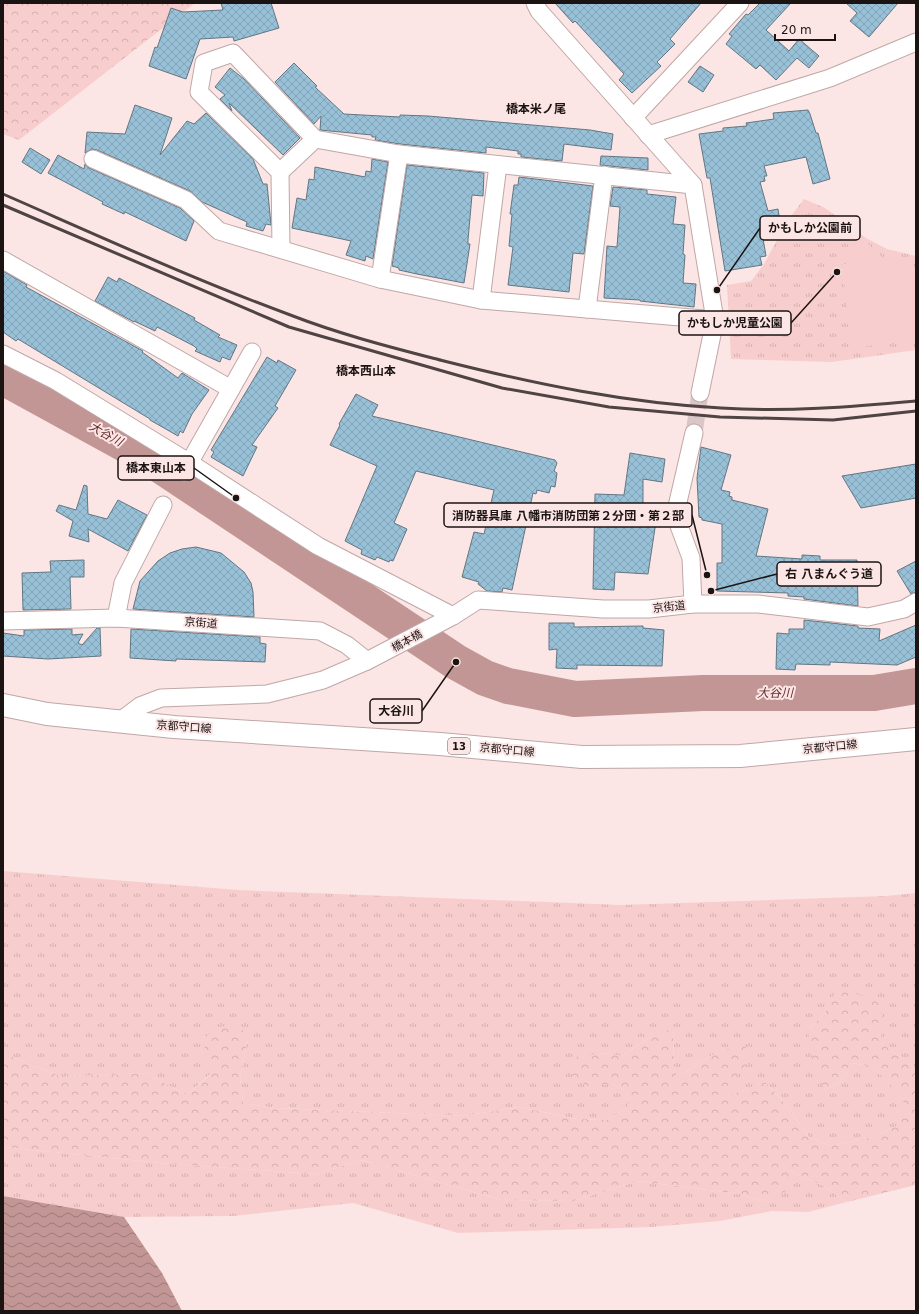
<svg xmlns="http://www.w3.org/2000/svg" width="919" height="1314" viewBox="0 0 919 1314" font-family="'DejaVu Sans','Noto Sans JP',sans-serif">
  <style>
    .grass { fill: url(#grass-tufts) }
    .forest { fill: url(#forest-crowns) }
    .pitch { fill: #f7cecd }
    .water { fill: url(#water-waves) }
    .lines { fill: none; stroke-linecap: round; stroke-linejoin: round }
    .river { stroke: #c29695; stroke-width: 36 }
    .building { fill: url(#building-cross-hatch); stroke: #627682 }
    .street-tunnel { stroke: #dac6c6; stroke-width: 17; stroke-dasharray: 17 8; stroke-linecap: butt }
    .street-casing { stroke: #c0a7a6; stroke-width: 19 }
    .primary-casing { stroke: #c0a7a6; stroke-width: 24 }
    .street { stroke: #fff; stroke-width: 17 }
    .primary { stroke: #fff; stroke-width: 22 }
    .rail { stroke: #4f4343; stroke-width: 3 }
    .labels { text-anchor: middle; dominant-baseline: central; stroke-width: 4; stroke-linejoin: round; paint-order: stroke }
    .shield { fill: #fbe6e5; stroke: #5f5252; stroke-width: 1 }
    .shield-label { font-size: 10px; font-weight: bold; fill: #1c1313 }
    .street-label { font-size: 11px; fill: #1c1313; stroke: #fbe6e5 }
    .neighbourhood-label { font-size: 12px; font-weight: bold; fill: #1c1313; stroke: #fbe6e5 }
    .water-label { font-size: 12px; font-style: italic; fill: #642a2d; stroke: #fbe6e5 }
    .leader { fill: none; stroke: #1c1313; stroke-width: 1.5 }
    .callout-dot { fill: #1c1313; stroke: #fbe6e5; stroke-width: 1.5 }
    .callout { fill: #fbe6e5; stroke: #1c1313; stroke-width: 1.5 }
    .callout-label { font-size: 12px; text-anchor: middle; font-weight: bold; fill: #1c1313 }
  </style>
  <defs>
    <pattern id="grass-tufts" width="24" height="20" patternUnits="userSpaceOnUse"><rect width="24" height="20" fill="#f7cecd"/><path d="M3 7l-1-3M5 7V3M7 7l1-3M15 17l-1-3M17 17v-4M19 17l1-3" fill="none" stroke="#d3b0af"/></pattern>
    <pattern id="forest-crowns" width="20" height="18" patternUnits="userSpaceOnUse"><rect width="20" height="18" fill="#f7cecd"/><path d="M2 6a3 3 0 1 1 6 0M12 15a3 3 0 1 1 6 0" fill="none" stroke="#d3b0af"/></pattern>
    <pattern id="water-waves" width="16" height="10" patternUnits="userSpaceOnUse"><rect width="16" height="10" fill="#c29695"/><path d="M0 5q4-4 8 0t8 0" fill="none" stroke="#9d7978"/></pattern>
    <pattern id="building-cross-hatch" width="8" height="8" patternUnits="userSpaceOnUse"><rect width="8" height="8" fill="#98c0d7"/><path d="M0 0l8 8M0 8l8-8" fill="none" stroke="#82a4b8"/></pattern>
  </defs>
  <rect width="100%" height="100%" fill="#fbe6e5"/>
  <g class="grass">
    <path d="M 804,199 L 825,208 L 866,238 L 887,249 L 916,256 L 916,350 L 832,362 L 731,359 L 727,285 L 751,281 L 764,264 L 786,223 Z"/>
    <path d="M 3,871 L 238,890 L 621,905 L 886,896 L 916,893 L 916,1072 L 911,1064 L 881,1043 L 837,991 L 825,1013 L 808,1030 L 825,1090 L 843,1079 L 853,1063 L 873,1067 L 905,1099 L 898,1125 L 873,1137 L 830,1146 L 809,1137 L 788,1107 L 765,1082 L 719,1100 L 729,1084 L 717,1052 L 677,1077 L 674,1066 L 673,1029 L 647,1039 L 622,1056 L 600,1053 L 611,1083 L 626,1091 L 628,1107 L 607,1120 L 577,1119 L 518,1107 L 463,1116 L 276,1108 L 243,1103 L 240,1077 L 248,1040 L 187,1095 L 145,1073 L 62,1077 L 13,1057 L 3,1057 Z"/>
    <path d="M 3,1147 L 171,1164 L 316,1174 L 362,1160 L 501,1200 L 573,1201 L 638,1181 L 740,1194 L 765,1202 L 788,1170 L 822,1185 L 847,1202 L 808,1212 L 772,1211 L 720,1221 L 651,1227 L 458,1233 L 353,1203 L 234,1216 L 124,1217 L 3,1196 Z"/>
  </g>
  <g class="forest">
    <path d="M 3,3 L 195,3 L 19,140 L 3,134 Z"/>
    <path d="M 836,990 L 870,997 L 882,1006 L 881,1043 L 911,1064 L 916,1072 L 916,1185 L 847,1202 L 822,1185 L 788,1170 L 786,1191 L 765,1202 L 740,1194 L 638,1181 L 573,1201 L 501,1200 L 362,1160 L 316,1174 L 171,1164 L 3,1147 L 3,1057 L 13,1057 L 62,1077 L 145,1073 L 187,1095 L 210,1075 L 203,1040 L 214,1028 L 239,1024 L 248,1040 L 240,1077 L 243,1103 L 276,1108 L 463,1116 L 518,1107 L 577,1119 L 607,1120 L 628,1107 L 626,1091 L 611,1083 L 592,1089 L 572,1075 L 575,1057 L 600,1053 L 622,1056 L 647,1039 L 673,1028 L 674,1066 L 677,1077 L 717,1052 L 745,1045 L 750,1061 L 729,1084 L 720,1099 L 765,1082 L 788,1107 L 809,1137 L 830,1146 L 873,1137 L 898,1125 L 904,1099 L 873,1067 L 853,1063 L 843,1079 L 825,1090 L 813,1065 L 808,1030 L 825,1013 Z"/>
  </g>
  <path class="pitch" d="M 860,239 L 868,244 L 885,260 L 916,271 L 916,340 L 852,348 L 842,264 L 853,264 L 854,242 Z"/>
  <path class="water" d="M 3,1196 L 124,1217 L 162,1273 L 182,1311 L 3,1311 Z"/>
  <g class="lines">
    <path class="river" d="M 3,377 L 145,455 L 456,662 L 485,678 L 508,686 L 575,699 L 703,693 L 874,693 L 916,686"/>
  </g>
  <g class="building">
    <path d="M 221,3 L 271,3 L 279,28 L 234,41 L 233,37 L 200,39 L 186,79 L 149,66 L 155,47 L 157,48 L 171,8 L 183,12 L 223,10 Z"/>
    <path d="M 555,3 L 701,3 L 670,39 L 675,44 L 657,62 L 661,66 L 632,93 L 619,80 L 624,74 L 575,21 L 573,23 Z"/>
    <path d="M 760,3 L 791,3 L 766,30 L 789,51 L 799,39 L 819,56 L 809,68 L 797,58 L 776,80 L 760,65 L 756,69 L 726,44 L 732,36 L 729,34 L 746,14 L 748,15 Z"/>
    <path d="M 846,3 L 898,3 L 869,37 L 850,21 L 857,13 Z"/>
    <path d="M 294,63 L 317,86 L 315,87 L 344,114 L 400,117 L 400,115 L 428,116 L 590,130 L 613,134 L 611,150 L 564,144 L 562,161 L 521,157 L 521,154 L 518,154 L 518,151 L 486,147 L 486,153 L 400,144 L 375,140 L 376,137 L 372,137 L 372,135 L 320,130 L 321,116 L 314,124 L 275,82 Z"/>
    <path d="M 700,66 L 714,75 L 703,92 L 688,82 Z"/>
    <path d="M 230,68 L 244,79 L 300,138 L 283,155 L 229,103 L 232,111 L 220,99 L 225,95 L 215,87 Z"/>
    <path d="M 135,105 L 172,118 L 160,155 L 187,121 L 194,124 L 206,113 L 253,159 L 263,184 L 267,184 L 271,225 L 266,224 L 263,231 L 246,226 L 247,222 L 202,202 L 190,191 L 97,150 L 92,149 L 85,153 L 87,132 L 125,134 Z"/>
    <path d="M 808,110 L 810,114 L 816,133 L 818,133 L 830,179 L 813,184 L 806,157 L 764,166 L 767,176 L 764,176 L 765,181 L 760,182 L 768,211 L 778,209 L 781,229 L 762,233 L 766,256 L 760,257 L 762,265 L 725,271 L 710,178 L 707,178 L 699,134 L 723,131 L 723,128 L 747,126 L 746,123 L 774,119 L 773,113 Z"/>
    <path d="M 30,148 L 50,160 L 41,174 L 22,162 Z"/>
    <path d="M 58,155 L 84,169 L 85,164 L 89,168 L 180,208 L 194,221 L 186,241 L 125,212 L 124,214 L 102,204 L 103,202 L 48,173 Z"/>
    <path d="M 601,156 L 648,158 L 648,170 L 600,165 Z"/>
    <path d="M 372,159 L 388,162 L 373,259 L 366,256 L 365,261 L 346,255 L 351,241 L 292,228 L 297,198 L 306,200 L 309,179 L 314,180 L 315,167 L 365,177 L 366,171 L 371,172 Z"/>
    <path d="M 407,165 L 484,173 L 483,196 L 472,195 L 468,240 L 468,244 L 470,244 L 464,283 L 417,274 L 399,270 L 399,268 L 392,266 Z"/>
    <path d="M 519,177 L 593,186 L 584,254 L 573,253 L 569,292 L 508,285 L 513,247 L 509,246 L 512,214 L 510,214 L 514,185 L 518,185 Z"/>
    <path d="M 613,187 L 647,190 L 647,194 L 676,197 L 673,224 L 685,225 L 683,254 L 685,255 L 683,283 L 696,284 L 694,307 L 640,301 L 640,300 L 604,298 L 607,246 L 617,247 L 620,207 L 610,206 Z"/>
    <path d="M 3,271 L 27,285 L 26,287 L 143,351 L 142,352 L 178,378 L 182,373 L 209,390 L 192,414 L 183,433 L 180,431 L 178,436 L 150,420 L 150,419 L 18,339 L 16,341 L 3,332 Z"/>
    <path d="M 108,277 L 117,282 L 119,278 L 195,318 L 194,320 L 220,335 L 218,337 L 237,345 L 230,360 L 222,357 L 220,362 L 195,351 L 197,349 L 194,346 L 161,329 L 157,327 L 155,331 L 134,321 L 134,322 L 95,301 Z"/>
    <path d="M 267,357 L 277,363 L 278,360 L 296,370 L 275,406 L 278,408 L 252,445 L 257,447 L 243,476 L 211,457 L 214,452 L 211,450 Z"/>
    <path d="M 356,394 L 378,405 L 372,416 L 555,460 L 557,463 L 554,471 L 557,473 L 555,487 L 551,486 L 549,493 L 537,490 L 536,494 L 533,493 L 512,590 L 503,588 L 502,592 L 487,591 L 478,584 L 479,582 L 462,577 L 474,532 L 484,534 L 494,490 L 416,471 L 394,523 L 407,529 L 393,561 L 390,560 L 389,562 L 377,557 L 375,560 L 361,554 L 362,550 L 345,541 L 377,466 L 330,445 L 340,425 L 339,424 Z"/>
    <path d="M 701,447 L 731,455 L 721,490 L 730,492 L 729,496 L 732,497 L 732,500 L 768,509 L 756,556 L 802,559 L 802,555 L 820,556 L 820,560 L 857,560 L 858,606 L 804,599 L 804,597 L 788,596 L 788,593 L 717,591 L 717,563 L 722,563 L 722,524 L 702,520 L 702,518 L 699,517 L 697,478 Z"/>
    <path d="M 630,453 L 665,459 L 662,482 L 643,479 L 643,515 L 657,515 L 648,574 L 615,572 L 614,590 L 593,589 L 595,494 L 624,495 Z"/>
    <path d="M 916,464 L 916,498 L 861,508 L 842,476 Z"/>
    <path d="M 84,485 L 87,486 L 88,514 L 107,519 L 118,500 L 147,515 L 128,551 L 88,529 L 89,542 L 69,536 L 73,521 L 56,511 L 59,505 L 76,510 Z"/>
    <path d="M 196,547 L 221,553 L 244,572 L 251,583 L 253,592 L 254,617 L 133,609 L 140,581 L 158,561 L 170,553 L 182,549 Z"/>
    <path d="M 84,560 L 84,577 L 70,577 L 71,609 L 23,610 L 22,573 L 51,572 L 50,561 Z"/>
    <path d="M 916,561 L 916,592 L 911,594 L 897,571 Z"/>
    <path d="M 804,620 L 858,626 L 858,628 L 880,629 L 879,641 L 916,625 L 916,657 L 897,665 L 830,662 L 830,665 L 796,664 L 795,670 L 776,669 L 777,633 L 789,634 L 789,629 L 804,629 Z"/>
    <path d="M 549,623 L 574,623 L 574,627 L 643,626 L 643,628 L 664,630 L 662,666 L 577,665 L 577,669 L 556,668 L 557,649 L 549,650 Z"/>
    <path d="M 97,628 L 100,628 L 101,656 L 48,659 L 3,656 L 3,633 L 24,636 L 24,630 L 72,629 L 72,635 L 83,634 L 78,643 L 82,645 Z"/>
    <path d="M 131,629 L 260,637 L 260,643 L 266,644 L 265,662 L 176,659 L 176,661 L 130,658 Z"/>
  </g>
  <g class="lines">
    <path class="street-tunnel" d="M 694,433 L 700,393"/>
    <g class="street-casing">
      <g id="street">
        <path d="M 535,3 L 539,11 L 693,185 L 715,320 L 700,393"/>
        <path d="M 633,118 L 740,3"/>
        <path d="M 648,135 L 830,78 L 916,42"/>
        <path d="M 93,159 L 186,200 L 219,231 L 380,279"/>
        <path d="M 280,172 L 315,139"/>
        <path d="M 693,185 L 399,154 L 380,279 L 481,300 L 715,320"/>
        <path d="M 281,249 L 280,172 L 199,92 L 204,63 L 233,53 L 315,139 L 399,154"/>
        <path d="M 3,260 L 231,389"/>
        <path d="M 481,300 L 498,165"/>
        <path d="M 587,309 L 604,175"/>
        <path d="M 3,354 L 56,381 L 190,463 L 318,546 L 453,616"/>
        <path d="M 184,472 L 252,352"/>
        <path d="M 693,604 L 691,558 L 675,515 L 694,433"/>
        <path d="M 116,618 L 123,583 L 163,505"/>
        <path d="M 3,621 L 116,618 L 320,631 L 347,645 L 367,661 L 453,616 L 478,600 L 603,609 L 649,609 L 693,604 L 758,604 L 868,617 L 904,609 L 916,602"/>
        <path d="M 120,721 L 140,706 L 161,698 L 267,694 L 323,680 L 367,661"/>
      </g>
    </g>
    <g class="primary-casing">
      <path id="primary" d="M 3,705 L 47,714 L 174,727 L 440,744 L 582,757 L 740,756 L 916,739"/>
    </g>
    <use href="#street" class="street"/>
    <use href="#primary" class="primary"/>
    <g class="rail">
      <path d="M 3,194 C 99,236 195,280 293,316 C 342,335 394,348 444,361 C 535,384 627,403 721,408 C 786,412 851,407 916,401"/>
      <path d="M 3,205 L 289,327 L 502,388 L 609,407 L 720,417 L 833,420 L 916,411"/>
    </g>
  </g>
  <g class="labels">
    <rect class="shield" x="448" y="738" width="22" height="16" rx="3"/>
    <g class="shield-label">
      <text x="459" y="746">13</text>
    </g>
    <g class="street-label">
      <text transform="translate(669 607) rotate(-6)">京街道</text>
      <text transform="translate(201 623) rotate(4)">京街道</text>
      <text transform="translate(407 641) rotate(-29)">橋本橋</text>
      <text transform="translate(184 727) rotate(4)">京都守口線</text>
      <text transform="translate(830 747) rotate(-6)">京都守口線</text>
      <text transform="translate(507 750) rotate(5)">京都守口線</text>
    </g>
    <g class="neighbourhood-label">
      <text x="536" y="109">橋本米ノ尾</text>
      <text x="366" y="371">橋本西山本</text>
    </g>
    <g class="water-label">
      <text transform="translate(106 434) rotate(29)">大谷川</text>
      <text x="775" y="693">大谷川</text>
    </g>
  </g>
  <path class="leader" d="M717 290L760 228M837 272L791 323M236 498L194 468M707 575L692 515M711 591L777 574M456 662L422 711"/>
  <g class="callout-dot">
    <circle cx="717" cy="290" r="4"/>
    <circle cx="837" cy="272" r="4"/>
    <circle cx="236" cy="498" r="4"/>
    <circle cx="707" cy="575" r="4"/>
    <circle cx="711" cy="591" r="4"/>
    <circle cx="456" cy="662" r="4"/>
  </g>
  <g class="callout">
    <rect x="760" y="216" width="100" height="24" rx="4"/>
    <rect x="679" y="311" width="112" height="24" rx="4"/>
    <rect x="118" y="456" width="76" height="24" rx="4"/>
    <rect x="444" y="503" width="248" height="24" rx="4"/>
    <rect x="777" y="562" width="104" height="24" rx="4"/>
    <rect x="370" y="699" width="52" height="24" rx="4"/>
  </g>
  <g class="callout-label">
    <text x="810" y="232">かもしか公園前</text>
    <text x="735" y="327">かもしか児童公園</text>
    <text x="156" y="472">橋本東山本</text>
    <text x="568" y="520">消防器具庫 八幡市消防団第２分団・第２部</text>
    <text x="829" y="578">右 八まんぐう道</text>
    <text x="396" y="715">大谷川</text>
  </g>
  <rect width="919" height="1314" fill="none" stroke="#1c1313" stroke-width="8"/>
  <path d="M775 34v6h60v-6" fill="none" stroke="#1c1313" stroke-width="2"/>
  <text x="781" y="34" font-size="12" fill="#1c1313" stroke="#fbe6e5" stroke-width="3" paint-order="stroke">20 m</text>
</svg>
